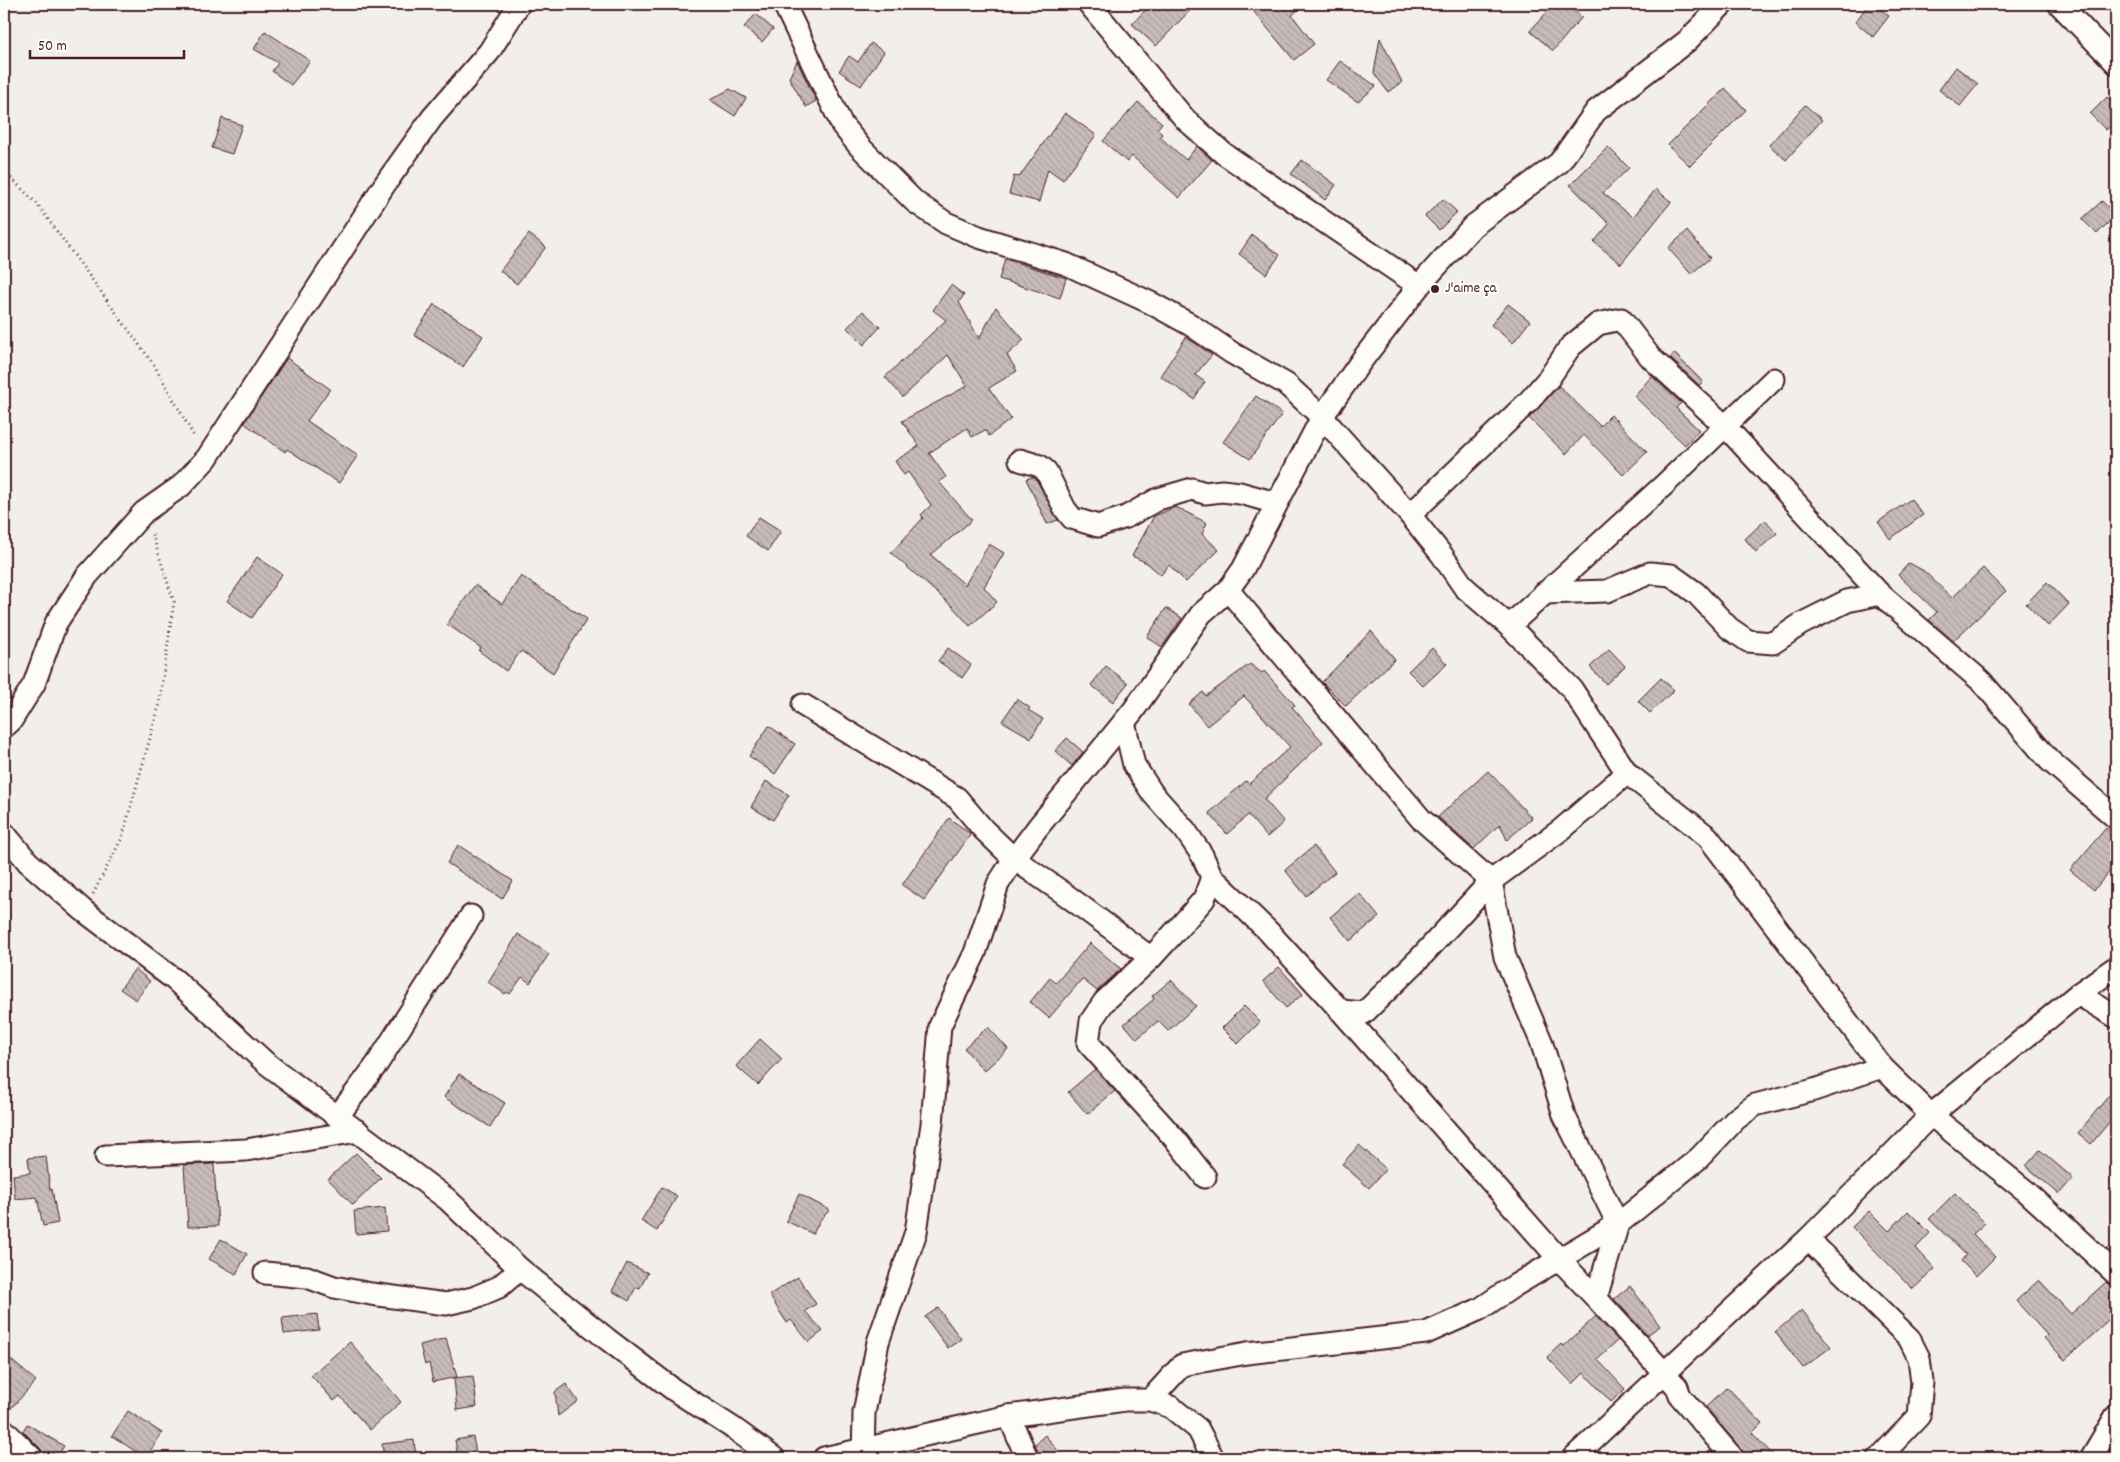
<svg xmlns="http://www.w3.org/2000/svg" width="2120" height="1462" viewBox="0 0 2120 1462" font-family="Dekko,sans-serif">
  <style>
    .building { fill: url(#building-back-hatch); stroke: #4a1f2b }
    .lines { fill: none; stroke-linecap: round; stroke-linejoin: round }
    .street-casing { stroke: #4a1f2b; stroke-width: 25 }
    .path { stroke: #4a1f2b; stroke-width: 3; stroke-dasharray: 1 4; stroke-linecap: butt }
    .street { stroke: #fdfcf7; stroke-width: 21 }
    .poi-dot { fill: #4a1f2b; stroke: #fdfcf7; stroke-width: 2 }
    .labels { text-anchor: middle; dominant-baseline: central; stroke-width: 4; stroke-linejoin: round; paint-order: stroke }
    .poi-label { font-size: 15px; fill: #4a1f2b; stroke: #fdfcf7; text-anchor: start }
  </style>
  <defs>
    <pattern id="building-back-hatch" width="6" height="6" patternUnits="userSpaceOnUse" patternTransform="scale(1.25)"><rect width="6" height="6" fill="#c8bbbb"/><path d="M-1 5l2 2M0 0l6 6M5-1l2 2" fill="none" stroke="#ada0a1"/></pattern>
  </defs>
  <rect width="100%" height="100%" fill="#f2efeb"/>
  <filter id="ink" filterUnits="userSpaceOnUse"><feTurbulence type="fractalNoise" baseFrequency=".02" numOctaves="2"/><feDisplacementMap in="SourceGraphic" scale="10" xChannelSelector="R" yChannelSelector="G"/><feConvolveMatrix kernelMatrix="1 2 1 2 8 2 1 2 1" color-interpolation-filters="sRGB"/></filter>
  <g filter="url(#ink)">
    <g class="building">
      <path d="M 1151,4 L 1196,4 L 1156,46 L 1132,24 Z"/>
      <path d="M 1263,4 L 1305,4 L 1292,15 L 1314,44 L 1294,60 L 1254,12 Z"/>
      <path d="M 1554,4 L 1566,4 L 1582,17 L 1553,51 L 1530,31 Z"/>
      <path d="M 1869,4 L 1874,4 L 1889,16 L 1873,37 L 1855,22 Z"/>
      <path d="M 756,14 L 773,29 L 762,42 L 744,27 Z"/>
      <path d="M 265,31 L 310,61 L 291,85 L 272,71 L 278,63 L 254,49 Z"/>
      <path d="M 1380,38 L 1402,82 L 1388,92 L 1374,73 Z"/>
      <path d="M 871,43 L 884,52 L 861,86 L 839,71 L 849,56 L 858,62 Z"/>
      <path d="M 797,61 L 816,101 L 806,107 L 789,78 Z"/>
      <path d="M 1340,61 L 1376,86 L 1358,102 L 1326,80 Z"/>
      <path d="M 1956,67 L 1978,84 L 1960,106 L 1939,90 Z"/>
      <path d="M 1725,88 L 1746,110 L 1690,166 L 1668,145 Z"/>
      <path d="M 730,89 L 746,98 L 735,116 L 710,100 Z"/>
      <path d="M 2107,97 L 2116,106 L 2116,120 L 2106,130 L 2090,114 Z"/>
      <path d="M 1138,102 L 1162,123 L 1157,129 L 1162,134 L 1160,137 L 1186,160 L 1197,146 L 1212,160 L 1179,198 L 1132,156 L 1127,162 L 1103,141 Z"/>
      <path d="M 1805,105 L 1822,120 L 1786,160 L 1769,145 Z"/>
      <path d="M 1065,113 L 1096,135 L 1063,180 L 1048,169 L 1039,202 L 1009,194 L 1014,176 L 1019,177 Z"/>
      <path d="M 222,118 L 242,125 L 232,154 L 212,148 Z"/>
      <path d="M 1608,147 L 1629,168 L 1603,193 L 1633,217 L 1656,189 L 1671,202 L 1621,264 L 1594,242 L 1609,224 L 1570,185 Z"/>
      <path d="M 1302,160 L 1336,185 L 1325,200 L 1291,174 Z"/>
      <path d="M 1443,199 L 1457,212 L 1439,230 L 1425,216 Z"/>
      <path d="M 2102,201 L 2116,215 L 2097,234 L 2082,219 Z"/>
      <path d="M 1687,231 L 1710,258 L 1691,274 L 1668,248 Z"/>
      <path d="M 529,234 L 546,247 L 517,284 L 500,271 Z"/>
      <path d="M 1252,235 L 1280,255 L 1266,274 L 1239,254 Z"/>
      <path d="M 1005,259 L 1066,278 L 1060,298 L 999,279 Z"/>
      <path d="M 951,285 L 964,295 L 959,302 L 979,339 L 996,307 L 1024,340 L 1007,355 L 1017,371 L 989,388 L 1011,419 L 989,436 L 985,430 L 972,437 L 967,428 L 929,453 L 946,477 L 939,482 L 972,520 L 931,555 L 965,585 L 989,544 L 1004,553 L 984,587 L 997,602 L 970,626 L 952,606 L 891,553 L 923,518 L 921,515 L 931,505 L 908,472 L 904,475 L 895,461 L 919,446 L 902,421 L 967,386 L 948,355 L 903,397 L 885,377 L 946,320 L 933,310 Z"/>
      <path d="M 434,304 L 483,336 L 463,367 L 414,335 Z"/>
      <path d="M 1508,304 L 1530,321 L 1513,343 L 1491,325 Z"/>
      <path d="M 863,311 L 880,327 L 864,345 L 847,328 Z"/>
      <path d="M 1186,337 L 1212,355 L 1195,375 L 1205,382 L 1194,399 L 1160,376 Z"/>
      <path d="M 1674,353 L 1703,382 L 1699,385 L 1670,358 Z"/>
      <path d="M 287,358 L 330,389 L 307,421 L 358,455 L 339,483 L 287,449 L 285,452 L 244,423 Z"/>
      <path d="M 1652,376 L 1681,403 L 1676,408 L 1699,430 L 1685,445 L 1634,396 Z"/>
      <path d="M 1559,386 L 1600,426 L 1611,415 L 1647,452 L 1623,475 L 1584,435 L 1566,454 L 1529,418 Z"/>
      <path d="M 1256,396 L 1282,414 L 1250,459 L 1223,442 Z"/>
      <path d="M 1033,477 L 1036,479 L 1058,520 L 1047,524 L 1026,479 Z"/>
      <path d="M 1911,499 L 1923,515 L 1890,539 L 1878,522 Z"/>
      <path d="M 1176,507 L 1207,523 L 1202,534 L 1219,550 L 1186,582 L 1169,565 L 1161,575 L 1147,563 L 1132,556 L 1154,516 Z"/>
      <path d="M 759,517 L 781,531 L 768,551 L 746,536 Z"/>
      <path d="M 1765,520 L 1777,533 L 1756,552 L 1745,539 Z"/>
      <path d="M 257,557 L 282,574 L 252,618 L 227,601 Z"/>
      <path d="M 1909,563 L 1924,571 L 1952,598 L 1983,568 L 2006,591 L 1953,641 L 1929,620 L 1937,612 L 1898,575 Z"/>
      <path d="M 521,576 L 587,619 L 553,673 L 521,651 L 506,671 L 479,651 L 481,648 L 447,624 L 475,585 L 502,604 Z"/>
      <path d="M 2047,582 L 2069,604 L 2048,626 L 2026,604 Z"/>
      <path d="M 1166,608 L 1182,618 L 1162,647 L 1147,637 Z"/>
      <path d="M 1371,631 L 1395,659 L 1346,706 L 1322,682 Z"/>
      <path d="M 948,648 L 971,665 L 962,678 L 938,661 Z"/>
      <path d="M 1432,648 L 1447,664 L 1423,686 L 1408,671 Z"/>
      <path d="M 1609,649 L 1625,666 L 1606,684 L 1590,667 Z"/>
      <path d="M 1250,664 L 1262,673 L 1264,671 L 1295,705 L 1292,707 L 1323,742 L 1264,799 L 1284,822 L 1267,837 L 1248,815 L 1227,834 L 1209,813 L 1246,781 L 1249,784 L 1290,747 L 1244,696 L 1207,726 L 1189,704 L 1203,692 L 1206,696 Z"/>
      <path d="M 1106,666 L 1128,683 L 1113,702 L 1091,685 Z"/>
      <path d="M 1661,678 L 1674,690 L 1650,713 L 1638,701 Z"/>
      <path d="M 1017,699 L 1030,708 L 1028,710 L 1043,719 L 1031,738 L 1002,721 Z"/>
      <path d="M 769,726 L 795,744 L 775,774 L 749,756 Z"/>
      <path d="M 1067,738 L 1083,752 L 1072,766 L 1055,751 Z"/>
      <path d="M 1488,771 L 1532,818 L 1507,840 L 1500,824 L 1474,849 L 1438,817 Z"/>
      <path d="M 766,781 L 789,795 L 773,820 L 751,807 Z"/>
      <path d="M 949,818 L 971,834 L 924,900 L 902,885 Z"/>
      <path d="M 2106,828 L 2116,836 L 2116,864 L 2094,890 L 2070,870 Z"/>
      <path d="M 458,845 L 513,881 L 502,899 L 447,863 Z"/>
      <path d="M 1314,846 L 1335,872 L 1306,896 L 1285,870 Z"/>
      <path d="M 1359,893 L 1379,917 L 1350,941 L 1330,917 Z"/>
      <path d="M 518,934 L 549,954 L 530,983 L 522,977 L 510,994 L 507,992 L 505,994 L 488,982 Z"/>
      <path d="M 1090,943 L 1121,969 L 1097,991 L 1082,979 L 1049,1018 L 1030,1002 L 1050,978 L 1056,983 Z"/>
      <path d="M 1279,967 L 1303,994 L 1286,1008 L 1263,981 Z"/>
      <path d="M 135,969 L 150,981 L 136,1000 L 120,989 Z"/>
      <path d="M 1171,980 L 1196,1006 L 1168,1031 L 1158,1021 L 1137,1039 L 1124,1024 L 1154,999 L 1152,996 Z"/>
      <path d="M 1244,1006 L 1260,1022 L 1238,1044 L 1222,1028 Z"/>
      <path d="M 988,1027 L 1008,1049 L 984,1071 L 964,1048 Z"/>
      <path d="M 760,1039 L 782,1059 L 758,1085 L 736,1066 Z"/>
      <path d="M 1095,1069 L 1115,1091 L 1087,1114 L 1068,1092 Z"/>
      <path d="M 459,1074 L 505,1103 L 490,1127 L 444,1097 Z"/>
      <path d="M 2116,1087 L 2116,1114 L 2091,1144 L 2078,1133 Z"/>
      <path d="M 1359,1145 L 1386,1169 L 1369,1188 L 1342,1164 Z"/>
      <path d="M 2040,1150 L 2073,1178 L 2059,1194 L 2026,1166 Z"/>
      <path d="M 356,1153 L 381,1178 L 353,1205 L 328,1179 Z"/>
      <path d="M 46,1156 L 50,1190 L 52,1189 L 58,1223 L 43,1226 L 37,1197 L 15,1199 L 13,1175 L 30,1173 L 28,1158 Z"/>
      <path d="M 214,1164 L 218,1226 L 188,1227 L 184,1165 Z"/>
      <path d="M 662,1187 L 677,1196 L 657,1231 L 641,1221 Z"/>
      <path d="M 1955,1193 L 1985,1223 L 1973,1234 L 1995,1257 L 1976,1276 L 1961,1261 L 1966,1255 L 1929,1219 Z"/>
      <path d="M 799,1194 L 830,1210 L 820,1220 L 813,1234 L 786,1221 Z"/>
      <path d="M 385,1208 L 387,1231 L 356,1234 L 354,1211 Z"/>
      <path d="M 1869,1211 L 1889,1231 L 1908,1211 L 1930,1233 L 1916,1248 L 1935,1269 L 1913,1289 L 1852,1227 Z"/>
      <path d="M 221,1239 L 247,1254 L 236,1274 L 209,1259 Z"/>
      <path d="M 627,1263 L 648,1273 L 640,1288 L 636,1287 L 629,1301 L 612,1291 Z"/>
      <path d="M 798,1277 L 816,1304 L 805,1311 L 823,1331 L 809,1342 L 791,1320 L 787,1323 L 769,1295 Z"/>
      <path d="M 2039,1280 L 2071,1314 L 2106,1282 L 2116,1292 L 2116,1314 L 2065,1360 L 2044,1338 L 2047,1335 L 2016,1301 Z"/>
      <path d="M 1630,1286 L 1660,1326 L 1647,1335 L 1614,1299 Z"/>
      <path d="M 938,1308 L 961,1339 L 948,1348 L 925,1317 Z"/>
      <path d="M 1802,1310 L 1831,1347 L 1803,1368 L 1775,1332 Z"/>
      <path d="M 317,1314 L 319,1330 L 284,1334 L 282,1318 Z"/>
      <path d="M 1596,1316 L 1618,1340 L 1597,1359 L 1625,1389 L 1611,1402 L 1584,1373 L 1573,1384 L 1547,1357 L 1561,1344 L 1564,1346 Z"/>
      <path d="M 446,1338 L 457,1377 L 433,1382 L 429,1363 L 425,1365 L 420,1345 Z"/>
      <path d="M 350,1342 L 401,1402 L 370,1430 L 340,1396 L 334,1401 L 311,1375 Z"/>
      <path d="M 4,1354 L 36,1381 L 4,1416 Z"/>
      <path d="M 473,1376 L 477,1407 L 457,1410 L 454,1378 Z"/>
      <path d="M 566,1384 L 578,1401 L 558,1416 L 555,1392 Z"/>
      <path d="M 1727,1387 L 1762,1423 L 1752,1433 L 1776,1458 L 1745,1458 L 1742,1450 L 1706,1407 Z"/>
      <path d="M 128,1411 L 162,1433 L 146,1458 L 112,1436 Z"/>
      <path d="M 27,1424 L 64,1446 L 56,1458 L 44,1458 L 41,1449 L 23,1431 Z"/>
      <path d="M 1045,1435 L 1064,1458 L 1041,1458 L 1039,1455 L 1035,1444 Z"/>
      <path d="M 473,1437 L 477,1458 L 458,1458 L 455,1440 Z"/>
      <path d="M 414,1440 L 416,1458 L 384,1458 L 382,1444 Z"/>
    </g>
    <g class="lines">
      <g class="street-casing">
        <g id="street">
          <path d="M 784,4 L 842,125 L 860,147 L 915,202 L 946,223 L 979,237 L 1066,264 L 1151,303 L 1191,325 L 1232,353 L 1286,384 L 1322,417 L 1410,515 L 1442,555 L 1464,587 L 1509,626 L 1571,688 L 1627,773 L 1708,837 L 1882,1067 L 1931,1115 L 2027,1192 L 2116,1274"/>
          <path d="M 1089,4 L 1185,119 L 1223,153 L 1419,286"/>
          <path d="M 2059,4 L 2116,63"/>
          <path d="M 1020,460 L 1040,466 L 1046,471 L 1065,509 L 1072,518 L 1098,526 L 1126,517 L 1158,499 L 1192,489 L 1205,493 L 1222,491 L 1240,493 L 1276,503"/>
          <path d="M 1410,515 L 1529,401 L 1549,378 L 1570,347 L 1598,324 L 1621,319 L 1651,358 L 1725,426 L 1880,594 L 1981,681 L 2049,760 L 2116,818"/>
          <path d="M 1228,590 L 1421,819 L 1491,881 L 1562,829 L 1627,773"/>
          <path d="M 1544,593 L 1607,591 L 1650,573 L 1671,575 L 1696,593 L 1729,628 L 1748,641 L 1773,643 L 1801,624 L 1847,601 L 1880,594"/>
          <path d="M 1509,626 L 1664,485 L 1774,379"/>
          <path d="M 803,705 L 957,798 L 983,829 L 1014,859 L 1062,892 L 1151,958"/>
          <path d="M 1124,722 L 1134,765 L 1153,794 L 1185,830 L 1202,855 L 1212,877 L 1204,899 L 1183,923 L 1151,958 L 1104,1002 L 1091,1021 L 1088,1043 L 1175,1139 L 1205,1177"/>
          <path d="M 4,727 L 11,721 L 34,684 L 56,623 L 87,576 L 144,512 L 181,486 L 207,458 L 385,184 L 432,118 L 489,52 L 519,4"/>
          <path d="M 4,833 L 28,862 L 84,911 L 175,980 L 266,1063 L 447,1199 L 520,1269 L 607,1339 L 674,1390 L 733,1428 L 774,1458"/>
          <path d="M 1212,877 L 1268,931 L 1341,1011 L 1559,1259 L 1596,1298"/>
          <path d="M 2078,994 L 2116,1017"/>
          <path d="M 1341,1011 L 1364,1013 L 1420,958 L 1491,881 L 1505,957 L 1541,1041 L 1564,1115 L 1618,1224 L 1596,1298 L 1677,1387 L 1680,1396 L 1733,1458"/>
          <path d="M 338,1116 L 377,1064 L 471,916"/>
          <path d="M 106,1156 L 246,1150 L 358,1131"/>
          <path d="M 1808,1239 L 1909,1338 L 1919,1358 L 1922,1382 L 1919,1416 L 1879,1458"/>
          <path d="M 265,1273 L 307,1277 L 334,1287 L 371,1294 L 446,1304 L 473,1298 L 499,1287 L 520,1269"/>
          <path d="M 1150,1400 L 1182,1365 L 1247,1353 L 1426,1333 L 1480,1309 L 1514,1286 L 1618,1224 L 1699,1158 L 1736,1119 L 1755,1105 L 1814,1090 L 1882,1067"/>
          <path d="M 1009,1416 L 1027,1458"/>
          <path d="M 4,1430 L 32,1458"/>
          <path d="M 824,1458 L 1009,1416 L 1125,1400 L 1150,1400 L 1171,1407 L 1198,1429 L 1213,1458"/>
          <path d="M 863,1458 L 864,1413 L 878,1342 L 916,1232 L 932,1124 L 940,1026 L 975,953 L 998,884 L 1014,859 L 1038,827 L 1133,711 L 1201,614 L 1228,590 L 1243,569 L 1322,417 L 1362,360 L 1419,286 L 1473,226 L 1559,163 L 1596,111 L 1687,41 L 1723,4"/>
          <path d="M 1573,1458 L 1808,1239 L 1931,1115 L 2078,994 L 2116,967"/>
          <path d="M 2091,1458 L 2116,1416"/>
        </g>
      </g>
      <g class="path">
        <path d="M 4,171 L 37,204 L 154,365 L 195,438"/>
        <path d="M 93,894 L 122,838 L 159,706 L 174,602 L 152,534"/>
      </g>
      <use href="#street" class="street"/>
    </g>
  </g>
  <circle class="poi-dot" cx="1435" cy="289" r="5"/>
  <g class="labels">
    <g class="poi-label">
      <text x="1445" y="289">J'aime ça</text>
    </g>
  </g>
  <rect width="2120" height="1462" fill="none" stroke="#fdfcf7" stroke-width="20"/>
  <rect x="10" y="10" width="2100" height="1442" fill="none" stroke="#4a1f2b" stroke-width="2" filter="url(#ink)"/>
  <path d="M30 50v8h154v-8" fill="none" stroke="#4a1f2b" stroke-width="2.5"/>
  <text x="38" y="50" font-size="15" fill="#4a1f2b" stroke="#fdfcf7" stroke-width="4" paint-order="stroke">50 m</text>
</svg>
